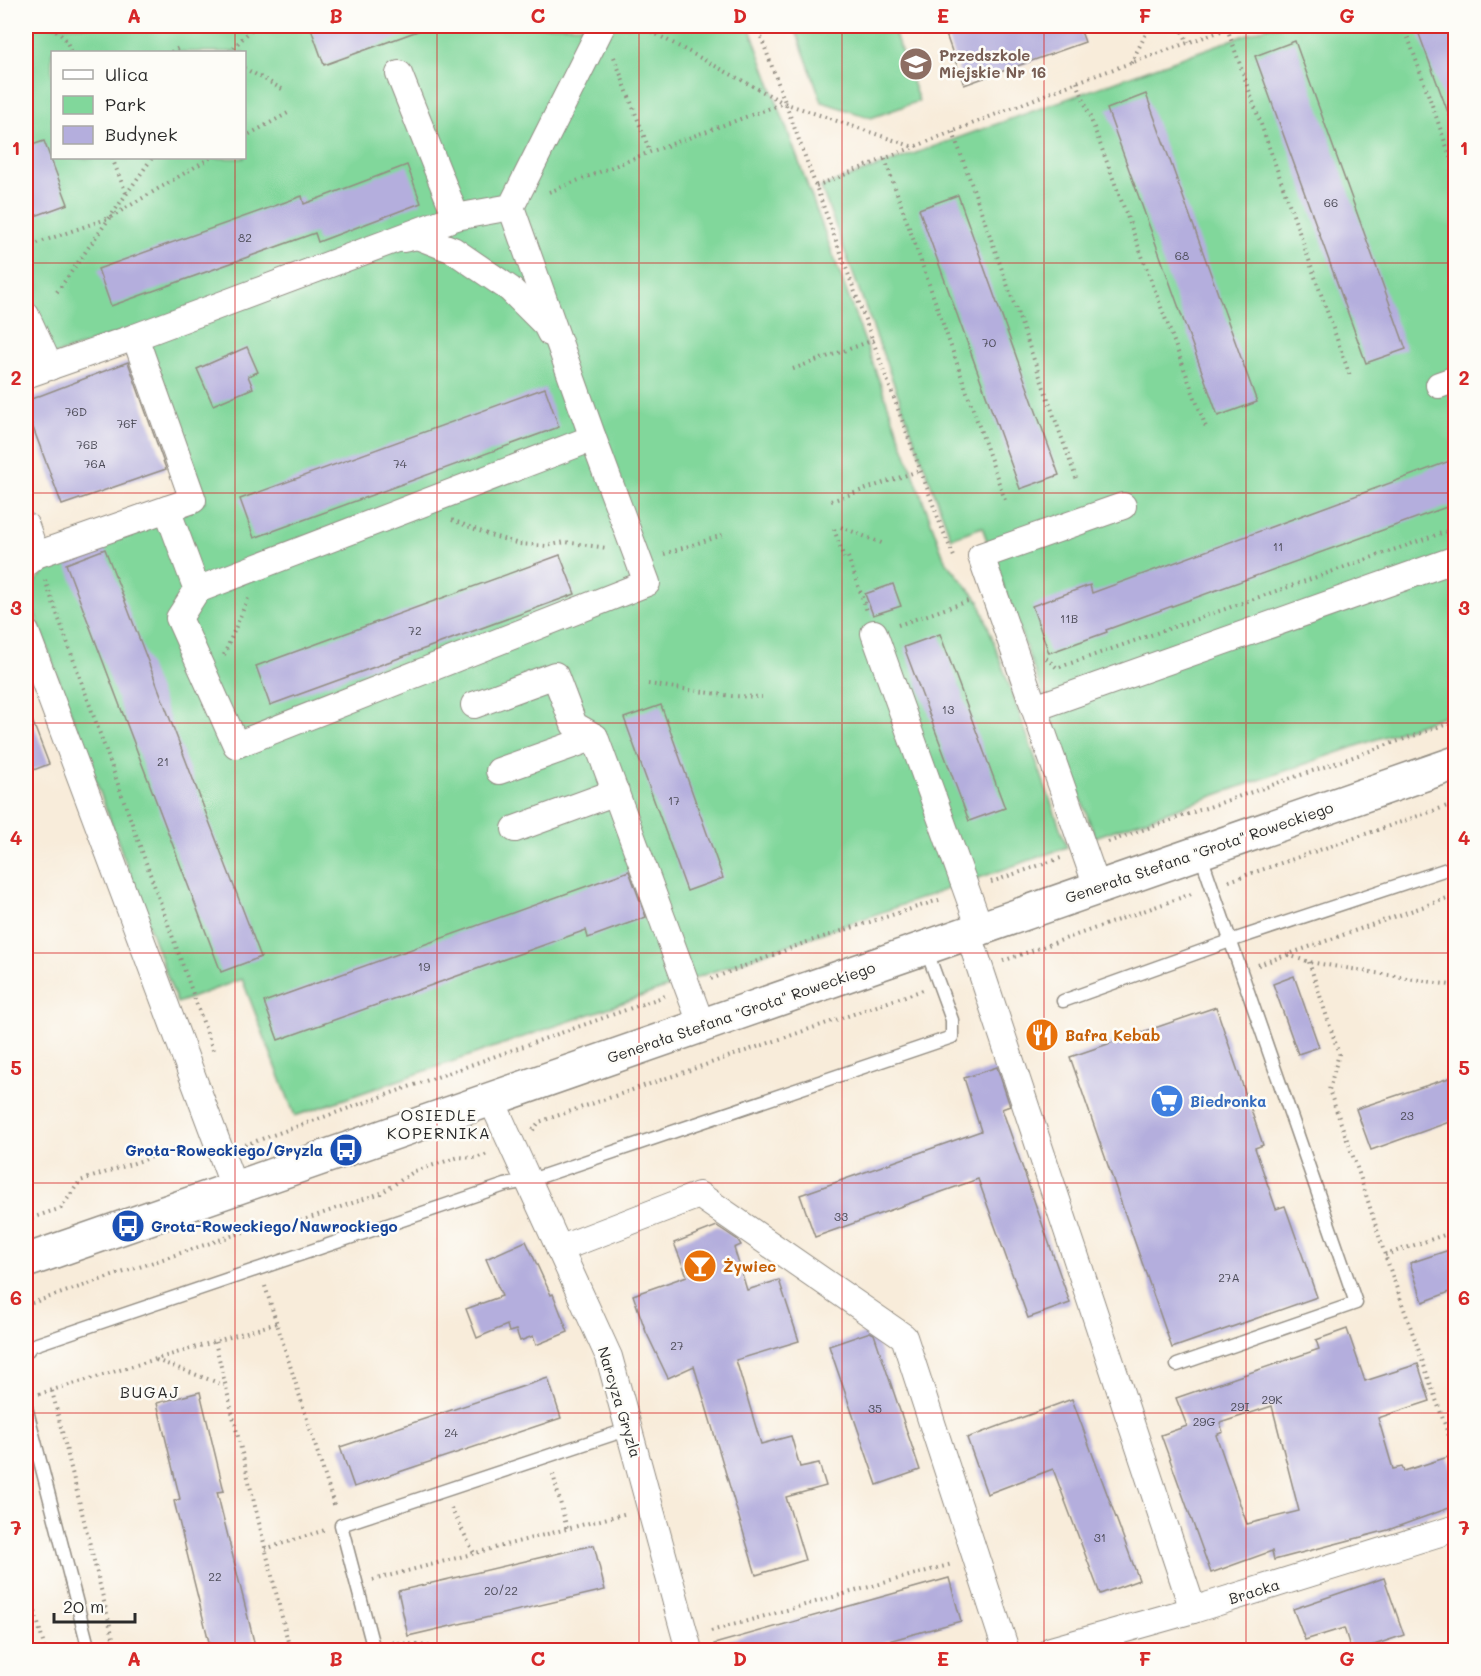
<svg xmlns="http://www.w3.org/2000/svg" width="1481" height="1676" viewBox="0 0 1481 1676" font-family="Mali,sans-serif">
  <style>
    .green { fill: #81d79b; stroke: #568163; stroke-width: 1.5; fill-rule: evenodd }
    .building { fill: #b4aedd; fill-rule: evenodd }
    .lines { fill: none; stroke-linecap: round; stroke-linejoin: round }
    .lane-casing { stroke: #928c82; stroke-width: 15 }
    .street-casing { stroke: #928c82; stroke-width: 28 }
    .secondary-casing { stroke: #928c82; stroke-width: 36 }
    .path { stroke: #928c82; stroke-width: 4; stroke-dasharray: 1.5 4.5; stroke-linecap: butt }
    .lane { stroke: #fff; stroke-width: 12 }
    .street { stroke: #fff; stroke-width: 26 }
    .secondary { stroke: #fff; stroke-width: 33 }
    .grid { fill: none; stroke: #d62828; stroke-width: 1.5; stroke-opacity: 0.55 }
    .labels { text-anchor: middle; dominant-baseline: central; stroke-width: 5; stroke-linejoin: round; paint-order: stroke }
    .number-label { font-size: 12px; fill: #4d4c58 }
    .education-label { font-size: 15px; font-weight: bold; fill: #785e54; stroke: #fdfcf7; text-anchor: start }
    .street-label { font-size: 15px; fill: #2b2b2b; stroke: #fdfcf7 }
    .food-label { font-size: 15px; font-weight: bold; fill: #c56008; stroke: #fdfcf7; text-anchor: start }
    .shop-label { font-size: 15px; font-weight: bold; fill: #366cbe; stroke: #fdfcf7; text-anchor: start }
    .transit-label { font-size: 15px; font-weight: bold; fill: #164399; stroke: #fdfcf7; text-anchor: end }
    .neighbourhood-label { font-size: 16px; letter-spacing: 1.5px; fill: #2b2b2b; stroke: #fdfcf7 }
    .neatline { fill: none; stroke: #d62828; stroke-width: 2 }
    .grid-label { font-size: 20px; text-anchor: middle; font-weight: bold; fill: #d62828 }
  </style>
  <rect width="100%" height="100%" fill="#fdfcf7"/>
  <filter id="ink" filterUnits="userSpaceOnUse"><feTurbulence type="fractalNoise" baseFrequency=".0167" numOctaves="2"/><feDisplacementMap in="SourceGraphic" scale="12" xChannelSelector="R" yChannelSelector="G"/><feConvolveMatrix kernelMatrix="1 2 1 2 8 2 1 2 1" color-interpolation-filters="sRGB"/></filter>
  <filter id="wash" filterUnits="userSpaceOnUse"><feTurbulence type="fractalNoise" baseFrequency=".008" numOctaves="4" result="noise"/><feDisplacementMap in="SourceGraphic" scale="24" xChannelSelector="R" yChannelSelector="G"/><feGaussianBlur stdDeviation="1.35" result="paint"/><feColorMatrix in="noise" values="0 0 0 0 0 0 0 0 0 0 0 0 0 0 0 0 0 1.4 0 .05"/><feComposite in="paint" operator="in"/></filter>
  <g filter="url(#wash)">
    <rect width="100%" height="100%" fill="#f8ecda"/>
    <g class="green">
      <path d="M 26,26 L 749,26 L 945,560 L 979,601 L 1067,847 L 709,973 L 295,1116 L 242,979 L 177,1003 L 26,590 L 52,565 L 132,533 L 205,501 L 140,327 L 26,364 ZM 52,52 L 244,52 L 244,158 L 52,158 Z"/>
      <path d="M 794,26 L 892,26 L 919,101 L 871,118 L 822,102 Z"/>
      <path d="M 1270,26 L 1455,26 L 1455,712 L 1095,837 L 982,527 L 951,538 L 821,187 Z"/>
    </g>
    <g id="blocks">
      <g class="building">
        <path d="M 310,26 L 425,26 L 426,28 L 324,65 Z"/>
        <path d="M 943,26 L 1079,26 L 1085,42 L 964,85 Z"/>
        <path d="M 1416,26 L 1455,26 L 1455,126 L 1453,126 Z"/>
        <path d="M 1295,41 L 1406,349 L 1366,363 L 1255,56 Z"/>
        <path d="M 1146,94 L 1257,402 L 1218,416 L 1107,109 Z"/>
        <path d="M 44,141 L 68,204 L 35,216 L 26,192 L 26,147 Z"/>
        <path d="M 407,165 L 421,203 L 318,242 L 315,233 L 111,306 L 98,269 L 302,196 L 304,204 Z"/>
        <path d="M 958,195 L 1059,475 L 1020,489 L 919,209 Z"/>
        <path d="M 247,347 L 258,372 L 248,376 L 253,388 L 213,405 L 197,369 Z"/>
        <path d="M 128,362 L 166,469 L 62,505 L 26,409 L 26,401 Z"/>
        <path d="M 545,388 L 559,427 L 254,538 L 240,499 Z"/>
        <path d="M 1455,459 L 1455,504 L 1106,630 L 1107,632 L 1049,653 L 1032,606 L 1090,585 L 1092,593 Z"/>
        <path d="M 105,549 L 261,957 L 221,972 L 66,564 Z"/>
        <path d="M 560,555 L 575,594 L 270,705 L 256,666 Z"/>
        <path d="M 893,584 L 901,606 L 873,615 L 865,594 Z"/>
        <path d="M 940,634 L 1005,808 L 969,821 L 904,647 Z"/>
        <path d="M 661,705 L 723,878 L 687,891 L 624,718 Z"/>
        <path d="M 26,707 L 27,707 L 49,764 L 26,773 Z"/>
        <path d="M 629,871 L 646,917 L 588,938 L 586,930 L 278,1040 L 264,1002 Z"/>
        <path d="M 1294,976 L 1319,1047 L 1298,1054 L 1273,984 Z"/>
        <path d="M 1216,1007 L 1263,1145 L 1255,1148 L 1276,1209 L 1285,1206 L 1317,1297 L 1172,1348 L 1070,1057 Z"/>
        <path d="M 997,1067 L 1010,1106 L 1002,1109 L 1070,1303 L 1028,1318 L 978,1179 L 815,1237 L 800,1195 L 981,1131 L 964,1078 Z"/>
        <path d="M 1455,1076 L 1455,1120 L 1371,1150 L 1356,1109 Z"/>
        <path d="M 717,1226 L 738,1240 L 741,1245 L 734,1248 L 747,1290 L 779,1280 L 799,1341 L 736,1360 L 761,1444 L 791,1436 L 800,1467 L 819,1463 L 826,1486 L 786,1497 L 805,1560 L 756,1575 L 694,1366 L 668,1378 L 646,1332 L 633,1295 L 687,1276 L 674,1243 Z"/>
        <path d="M 526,1241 L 551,1295 L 553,1294 L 568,1332 L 536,1345 L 533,1336 L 520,1341 L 516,1330 L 509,1332 L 507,1325 L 477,1338 L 466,1309 L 502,1296 L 486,1259 Z"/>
        <path d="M 1455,1248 L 1455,1290 L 1423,1302 L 1410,1263 Z"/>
        <path d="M 1347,1329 L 1365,1381 L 1418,1364 L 1430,1401 L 1378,1418 L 1393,1469 L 1402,1467 L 1404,1471 L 1448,1457 L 1455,1481 L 1455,1506 L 1388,1530 L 1274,1560 L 1272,1551 L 1211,1573 L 1161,1435 L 1187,1426 L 1176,1398 L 1319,1349 L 1316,1340 ZM 1272,1406 L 1299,1511 L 1247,1524 L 1216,1435 L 1223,1432 L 1220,1423 Z"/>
        <path d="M 870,1332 L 874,1334 L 920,1470 L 877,1485 L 829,1346 Z"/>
        <path d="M 548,1378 L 561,1418 L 354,1487 L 340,1447 Z"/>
        <path d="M 200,1392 L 224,1491 L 217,1492 L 256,1650 L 211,1650 L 174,1501 L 180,1499 L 157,1403 Z"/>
        <path d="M 1072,1399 L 1139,1580 L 1100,1594 L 1053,1469 L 987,1494 L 967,1438 Z"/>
        <path d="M 594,1545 L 605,1590 L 408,1636 L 398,1591 Z"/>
        <path d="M 949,1578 L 961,1621 L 856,1650 L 715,1650 L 714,1644 Z"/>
        <path d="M 1384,1578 L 1404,1635 L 1359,1650 L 1351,1650 L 1344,1628 L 1305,1640 L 1293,1609 Z"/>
      </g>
    </g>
  </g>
  <g filter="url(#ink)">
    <use href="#blocks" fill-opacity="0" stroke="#928c82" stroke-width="1.5"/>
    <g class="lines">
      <g class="lane-casing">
        <g id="lane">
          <path d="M 1063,1001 L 1230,941 L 1456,866"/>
          <path d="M 26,1353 L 31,1346 L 505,1185 L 528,1181 L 952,1037 L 952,1020 L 926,949"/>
          <path d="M 1177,1365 L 1356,1303 L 1200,853"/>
          <path d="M 26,1407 L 89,1650"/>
          <path d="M 374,1650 L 341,1525 L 629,1429"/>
        </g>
      </g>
      <g class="street-casing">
        <g id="street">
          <path d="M 399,74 L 456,217"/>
          <path d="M 403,239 L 417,236 L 453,250 L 510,289 L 546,325 L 550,333"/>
          <path d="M 26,315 L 50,367"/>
          <path d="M 135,337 L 193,500 L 167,509 L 197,590 L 179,618 L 236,745 L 647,583 L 593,438 L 511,207"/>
          <path d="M 26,375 L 135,337 L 456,217 L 511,207 L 602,26"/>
          <path d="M 1439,385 L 1456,379"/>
          <path d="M 26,526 L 36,555"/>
          <path d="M 26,563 L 36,555 L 167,509"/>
          <path d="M 197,590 L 593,438"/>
          <path d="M 26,632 L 235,1190"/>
          <path d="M 874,633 L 980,928"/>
          <path d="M 474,705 L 555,675 L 574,725 L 595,737 L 702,1026"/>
          <path d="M 1035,708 L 1456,559"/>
          <path d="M 499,771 L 595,737"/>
          <path d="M 515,829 L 616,792"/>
          <path d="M 1097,887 L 981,556 L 1123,506"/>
          <path d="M 968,932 L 1193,1610"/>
          <path d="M 491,1099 L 609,1357 L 689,1650"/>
          <path d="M 559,1249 L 699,1195 L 904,1337 L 1006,1650"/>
          <path d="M 1051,1650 L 1193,1610 L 1456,1528"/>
        </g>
      </g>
      <g class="secondary-casing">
        <path id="secondary" d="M 26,1261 L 1456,763"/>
      </g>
      <g class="path">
        <path d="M 52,26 L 66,40 L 71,52"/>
        <path d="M 641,26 L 784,103"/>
        <path d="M 757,26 L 941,526 L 955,559"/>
        <path d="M 1180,26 L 1188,43"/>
        <path d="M 1404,26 L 1456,173"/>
        <path d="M 1227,28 L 1350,376"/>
        <path d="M 212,30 L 225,26"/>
        <path d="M 171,52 L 179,48"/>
        <path d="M 229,52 L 255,26"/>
        <path d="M 614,57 L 650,152"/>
        <path d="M 1131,63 L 1150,26"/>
        <path d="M 244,68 L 282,89"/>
        <path d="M 1077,82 L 1207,430"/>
        <path d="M 953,132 L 1076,478"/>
        <path d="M 244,137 L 290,112"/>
        <path d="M 112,158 L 126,193"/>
        <path d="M 885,159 L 1006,503"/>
        <path d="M 816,186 L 1077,82 L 1235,26"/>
        <path d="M 549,192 L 650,152 L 784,103 L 914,147"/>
        <path d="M 26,247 L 109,218 L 210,158"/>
        <path d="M 57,292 L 152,158"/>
        <path d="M 793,369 L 874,340"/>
        <path d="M 831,501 L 921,470"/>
        <path d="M 452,520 L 490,535 L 519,544 L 547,546 L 565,542 L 607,548"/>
        <path d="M 841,527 L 884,544"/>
        <path d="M 834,529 L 844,558"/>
        <path d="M 664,554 L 723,535"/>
        <path d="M 848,557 L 867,611"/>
        <path d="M 45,580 L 213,1050"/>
        <path d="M 898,625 L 971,600"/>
        <path d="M 224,655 L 248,598"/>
        <path d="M 1046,658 L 1057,668 L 1456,528"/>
        <path d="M 648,684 L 732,696 L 762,697"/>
        <path d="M 1108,842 L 1456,721"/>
        <path d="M 1229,881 L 1456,803"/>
        <path d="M 991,882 L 1061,858"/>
        <path d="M 1288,955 L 1309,962 L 1456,986"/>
        <path d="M 1003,961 L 1194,893"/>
        <path d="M 1309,962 L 1339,1054 L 1329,1090 L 1360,1176 L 1385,1255 L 1456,1456"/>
        <path d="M 1258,965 L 1456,895"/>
        <path d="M 711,979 L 804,943 L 942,899"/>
        <path d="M 533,1130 L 539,1122 L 923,990"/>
        <path d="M 245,1145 L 665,996"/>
        <path d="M 26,1220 L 61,1208 L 80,1181 L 176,1149 L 195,1154"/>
        <path d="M 1385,1255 L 1456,1231"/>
        <path d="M 265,1286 L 335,1508"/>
        <path d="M 26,1305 L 258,1227 L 289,1225 L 381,1193 L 415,1171 L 459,1157 L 475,1158 L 488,1154"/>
        <path d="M 215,1342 L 290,1650"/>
        <path d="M 156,1360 L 224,1385"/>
        <path d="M 52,1391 L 116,1650"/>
        <path d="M 39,1394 L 277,1323"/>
        <path d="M 553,1474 L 567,1529"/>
        <path d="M 451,1508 L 474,1553"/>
        <path d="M 265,1549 L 325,1530"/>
        <path d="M 26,1577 L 45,1650"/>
        <path d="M 373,1580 L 627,1513"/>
        <path d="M 711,1631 L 952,1564"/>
        <path d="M 392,1642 L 462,1650"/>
      </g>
      <use href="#lane" class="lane"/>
      <use href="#street" class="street"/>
      <use href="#secondary" class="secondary"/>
    </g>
  </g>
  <path class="grid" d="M 235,26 L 235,52M 437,26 L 437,1650M 639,26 L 639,1650M 842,26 L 842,1650M 1044,26 L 1044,1650M 1246,26 L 1246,1650M 235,158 L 235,1650M 26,263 L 1456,263M 26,493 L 1456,493M 26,723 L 1456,723M 26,953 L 1456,953M 26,1183 L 1456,1183M 26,1413 L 1456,1413"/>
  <defs>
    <g id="school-disc" transform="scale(1.725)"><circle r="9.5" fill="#8d6e63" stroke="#fdfcf7"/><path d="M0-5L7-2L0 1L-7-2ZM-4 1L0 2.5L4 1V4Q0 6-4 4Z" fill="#fff"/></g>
    <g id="restaurant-disc" transform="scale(1.725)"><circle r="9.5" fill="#e8710a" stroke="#fdfcf7"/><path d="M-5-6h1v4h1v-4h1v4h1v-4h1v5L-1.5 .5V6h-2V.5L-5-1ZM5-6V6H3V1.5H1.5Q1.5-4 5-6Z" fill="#fff"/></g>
    <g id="supermarket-disc" transform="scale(1.725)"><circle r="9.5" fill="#3f7fe0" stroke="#fdfcf7"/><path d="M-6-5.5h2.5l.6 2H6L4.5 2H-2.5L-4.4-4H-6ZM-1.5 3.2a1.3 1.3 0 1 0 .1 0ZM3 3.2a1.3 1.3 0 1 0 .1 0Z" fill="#fff"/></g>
    <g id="bus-disc" transform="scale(1.725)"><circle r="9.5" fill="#1a4fb4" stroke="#fdfcf7"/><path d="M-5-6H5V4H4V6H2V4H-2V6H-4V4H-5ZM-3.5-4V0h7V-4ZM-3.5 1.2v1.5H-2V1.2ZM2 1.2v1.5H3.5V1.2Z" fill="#fff"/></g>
    <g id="bar-disc" transform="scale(1.725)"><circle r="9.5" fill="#e8710a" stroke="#fdfcf7"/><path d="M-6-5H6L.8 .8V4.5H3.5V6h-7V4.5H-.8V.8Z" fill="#fff"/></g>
  </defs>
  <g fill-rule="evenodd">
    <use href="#school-disc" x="916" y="64"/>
    <use href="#restaurant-disc" x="1042" y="1035"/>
    <use href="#supermarket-disc" x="1167" y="1101"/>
    <use href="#bus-disc" x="346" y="1150"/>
    <use href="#bus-disc" x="128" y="1226"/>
    <use href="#bar-disc" x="700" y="1266"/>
  </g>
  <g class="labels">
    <g class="number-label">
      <text x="1331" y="202">66</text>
      <text x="245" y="237">82</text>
      <text x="1182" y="255">68</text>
      <text x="989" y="342">70</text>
      <text x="76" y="411">76D</text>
      <text x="127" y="423">76F</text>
      <text x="87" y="444">76B</text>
      <text x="95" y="463">76A</text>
      <text x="400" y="463">74</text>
      <text x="1278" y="546">11</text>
      <text x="1069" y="618">11B</text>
      <text x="415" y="630">72</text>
      <text x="948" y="709">13</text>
      <text x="163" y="761">21</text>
      <text x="674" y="800">17</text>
      <text x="424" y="966">19</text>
      <text x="1407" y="1115">23</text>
      <text x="841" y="1216">33</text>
      <text x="1229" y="1277">27A</text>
      <text x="677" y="1345">27</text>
      <text x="1272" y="1399">29K</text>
      <text x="1240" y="1406">29I</text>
      <text x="875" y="1408">35</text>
      <text x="1204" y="1421">29G</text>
      <text x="451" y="1432">24</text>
      <text x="1100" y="1537">31</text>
      <text x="215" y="1576">22</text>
      <text x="501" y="1590">20/22</text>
    </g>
    <g class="education-label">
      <text x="939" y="55">Przedszkole<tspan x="939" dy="17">Miejskie Nr 16</tspan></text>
    </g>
    <g class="street-label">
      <text transform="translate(1199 852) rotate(-19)">Generała Stefana "Grota" Roweckiego</text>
      <text transform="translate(741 1012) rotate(-19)">Generała Stefana "Grota" Roweckiego</text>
      <text transform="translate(620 1402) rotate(73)">Narcyza Gryzla</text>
      <text transform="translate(1254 1591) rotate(-17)">Bracka</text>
    </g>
    <g class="food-label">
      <text x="1065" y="1035">Bafra Kebab</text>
      <text x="723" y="1266">Żywiec</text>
    </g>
    <g class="shop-label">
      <text x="1190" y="1101">Biedronka</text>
    </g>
    <g class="transit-label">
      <text x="323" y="1150">Grota-Roweckiego/Gryzla</text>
      <text x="151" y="1226" text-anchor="start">Grota-Roweckiego/Nawrockiego</text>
    </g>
    <g class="neighbourhood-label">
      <text x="439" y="1114">OSIEDLE<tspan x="439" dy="18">KOPERNIKA</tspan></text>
      <text x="150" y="1391">BUGAJ</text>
    </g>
  </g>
  <rect width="1481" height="1676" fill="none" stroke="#fdfcf7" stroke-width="66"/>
  <rect x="51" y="51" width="195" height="108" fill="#fdfcf7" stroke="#a9a8a5" stroke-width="1.5"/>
  <rect x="63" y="70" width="30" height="9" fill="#ffffff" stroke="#a9a8a5" stroke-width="1.5"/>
  <text x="105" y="81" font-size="18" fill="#2b2b2b">Ulica</text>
  <rect x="63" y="96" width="30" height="18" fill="#81d79b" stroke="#a9a8a5" stroke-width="1.5"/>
  <text x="105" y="111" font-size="18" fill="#2b2b2b">Park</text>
  <rect x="63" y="126" width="30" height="18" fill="#b4aedd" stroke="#a9a8a5" stroke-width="1.5"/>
  <text x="105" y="141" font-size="18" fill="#2b2b2b">Budynek</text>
  <path d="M54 1613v9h81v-9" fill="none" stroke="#2b2b2b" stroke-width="3"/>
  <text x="63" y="1613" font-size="18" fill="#2b2b2b" stroke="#fdfcf7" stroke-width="4.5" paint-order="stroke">20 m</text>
  <rect x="33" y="33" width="1415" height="1610" class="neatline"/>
  <g class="grid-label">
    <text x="134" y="23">A</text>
    <text x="336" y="23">B</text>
    <text x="538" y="23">C</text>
    <text x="740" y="23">D</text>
    <text x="943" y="23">E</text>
    <text x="1145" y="23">F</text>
    <text x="1347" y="23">G</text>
    <text x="16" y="155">1</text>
    <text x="1464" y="155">1</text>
    <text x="16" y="385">2</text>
    <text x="1464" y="385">2</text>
    <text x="16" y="615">3</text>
    <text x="1464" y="615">3</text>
    <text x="16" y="845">4</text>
    <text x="1464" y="845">4</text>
    <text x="16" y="1075">5</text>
    <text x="1464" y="1075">5</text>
    <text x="16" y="1305">6</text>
    <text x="1464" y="1305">6</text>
    <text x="16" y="1535">7</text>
    <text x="1464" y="1535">7</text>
    <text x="134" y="1666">A</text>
    <text x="336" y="1666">B</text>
    <text x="538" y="1666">C</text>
    <text x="740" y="1666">D</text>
    <text x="943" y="1666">E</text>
    <text x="1145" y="1666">F</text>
    <text x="1347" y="1666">G</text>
  </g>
</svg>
